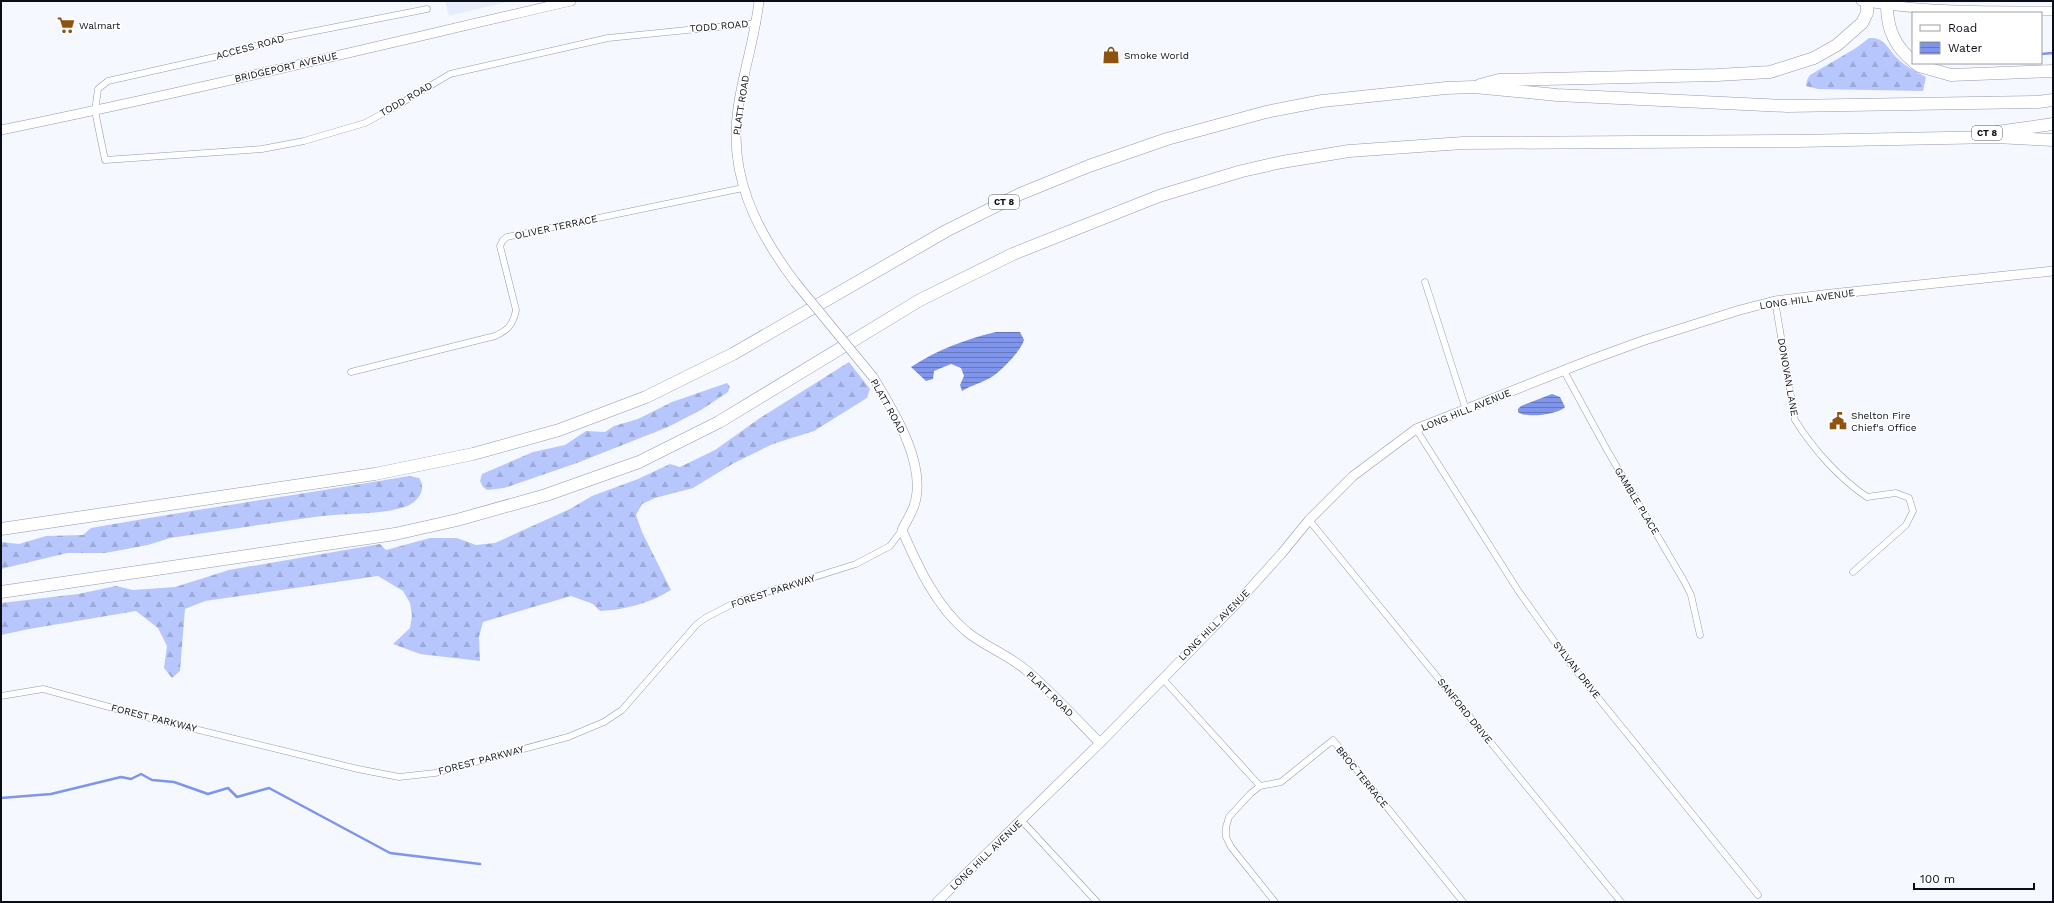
<svg xmlns="http://www.w3.org/2000/svg" width="2054" height="903" viewBox="0 0 2054 903" font-family="'Work Sans',sans-serif">
  <style>
    .built { fill: #e6ecfb }
    .forest { fill: url(#forest-firs) }
    .water { fill: url(#water-rules) }
    .lines { fill: none; stroke-linecap: round; stroke-linejoin: round }
    .stream { stroke: #7e95eb; stroke-width: 2.5 }
    .street-casing { stroke: #9099b6; stroke-width: 7 }
    .secondary-casing { stroke: #9099b6; stroke-width: 10 }
    .highway-casing { stroke: #9099b6; stroke-width: 13 }
    .street { stroke: #fff; stroke-width: 6 }
    .secondary { stroke: #fff; stroke-width: 9 }
    .highway { stroke: #fff; stroke-width: 12 }
    .secondary-bridge-casing { stroke: #9099b6; stroke-width: 10; stroke-linecap: butt }
    .secondary-bridge { stroke: #fff; stroke-width: 9 }
    .labels { text-anchor: middle; dominant-baseline: central; stroke-width: 3; stroke-linejoin: round; paint-order: stroke }
    .shield { fill: #fff; stroke: #54565d; stroke-width: 1 }
    .shield-label { font-size: 9px; font-weight: bold; fill: #0a0d17 }
    .poi-label { font-size: 10px; fill: #0a0d17; stroke: #fff; text-anchor: start }
    .street-label { font-size: 10px; fill: #0a0d17; stroke: #fff }
  </style>
  <defs>
    <pattern id="forest-firs" width="22" height="20" patternUnits="userSpaceOnUse"><rect width="22" height="20" fill="#b7c7fd"/><path d="M5 1l3.5 6h-7zM16 11l3.5 6h-7z" fill="#9caad8"/></pattern>
    <pattern id="water-rules" width="6" height="5" patternUnits="userSpaceOnUse"><rect width="6" height="5" fill="#7e95eb"/><path d="M0 2.5h6" fill="none" stroke="#6578bd"/></pattern>
  </defs>
  <rect width="100%" height="100%" fill="#f6f8ff"/>
  <path class="built" d="M 445,1 L 511,1 L 449,16 Z"/>
  <g class="forest">
    <path d="M 1869,38 C 1885,37 1887,48 1897,58 C 1905,66 1916,72 1926,77 L 1923,91 L 1818,89 L 1806,86 L 1807,80 L 1810,75 L 1856,48 Z"/>
    <path d="M 849,362 L 870,389 L 867,398 L 814,431 L 773,444 L 734,463 L 693,488 L 655,498 L 642,504 L 636,515 L 642,532 L 671,590 C 651,603 624,610 600,611 L 593,604 L 571,596 L 483,622 L 479,637 L 480,661 L 420,654 L 393,644 L 410,628 L 412,615 L 410,603 L 403,591 L 378,576 L 205,601 L 185,609 L 180,671 L 172,678 L 164,668 L 167,646 L 158,628 L 136,611 L 29,629 L 1,635 L 1,603 L 78,594 L 116,586 L 133,590 L 175,587 L 229,570 L 380,544 L 386,550 L 430,538 L 457,538 L 476,545 L 495,543 L 570,509 L 592,496 L 638,479 L 670,464 L 680,467 L 715,450 L 760,418 Z"/>
    <path d="M 727,383 L 730,387 L 728,392 L 701,410 L 668,427 L 577,463 L 504,488 L 487,490 L 483,487 L 480,481 L 482,474 L 533,452 L 565,445 L 586,431 L 605,432 L 614,426 L 638,419 L 672,402 Z"/>
    <path d="M 409,476 L 419,478 C 427,489 418,502 407,506 C 384,515 347,513 322,516 C 271,523 221,531 170,538 L 148,545 L 105,553 L 67,553 L 1,569 L 1,542 L 19,544 L 46,536 L 83,535 L 91,528 C 197,509 303,494 409,476 Z"/>
  </g>
  <g class="water">
    <path d="M 996,332 L 1020,332 L 1024,340 C 1021,351 999,374 988,379 C 978,384 972,385 962,391 L 960,385 L 964,376 L 961,368 L 951,364 L 934,371 L 933,379 L 926,381 L 911,367 C 937,350 966,339 996,332 Z"/>
    <path d="M 1552,394 L 1560,397 L 1565,407 C 1559,414 1526,419 1518,412 L 1518,409 L 1521,406 Z"/>
  </g>
  <g class="lines">
    <g class="stream">
      <path d="M 2041,54 L 2053,53"/>
      <path d="M 1,798 L 51,794 L 121,777 L 131,779 L 141,774 L 152,780 L 174,782 L 208,794 L 228,788 L 237,797 L 269,788 L 390,853 L 480,864"/>
    </g>
    <g class="street-casing">
      <g id="street">
        <path d="M 427,9 L 285,37 L 228,54 L 108,81 L 98,89 L 95,111 L 105,160 L 262,149 L 304,141 L 365,123 L 393,108 L 450,74 L 608,38 L 757,23"/>
        <path d="M 1425,282 L 1466,410"/>
        <path d="M 1775,301 L 1795,420 C 1813,449 1839,478 1867,497 L 1896,493 L 1909,498 L 1913,511 L 1906,525 L 1853,572"/>
        <path d="M 1564,371 L 1607,450 L 1684,581 L 1691,595 L 1700,635"/>
        <path d="M 351,372 L 495,336 C 508,330 513,325 516,310 L 500,246 L 503,240 L 507,237 L 743,188"/>
        <path d="M 1416,429 L 1519,592 L 1569,662 L 1758,895"/>
        <path d="M 1309,520 L 1621,902"/>
        <path d="M 1162,678 L 1260,786"/>
        <path d="M 1,696 L 43,689 L 146,717 L 358,769 L 399,777 L 435,773 L 568,737 L 604,722 L 622,710 L 683,640 L 697,624 L 707,617 L 738,601 L 856,564 L 890,546 L 902,530"/>
        <path d="M 1022,821 L 1097,902"/>
        <path d="M 1275,902 L 1231,847 L 1226,837 L 1226,827 L 1229,817 L 1250,794 L 1260,786 L 1281,782 L 1333,740 L 1463,902"/>
      </g>
    </g>
    <g class="secondary-casing">
      <g id="secondary">
        <path d="M 759,1 C 755,38 743,72 738,108 C 728,175 756,230 795,282"/>
        <path d="M 1861,1 C 1924,12 1989,11 2053,11"/>
        <path d="M 1,130 C 192,91 381,45 571,1"/>
        <path d="M 873,377 C 893,410 928,465 914,506 C 911,514 906,522 902,530 C 918,567 936,606 967,632 C 986,647 1008,655 1026,670 C 1052,692 1076,719 1100,743"/>
        <path d="M 937,902 L 1100,743 L 1237,603 L 1282,553 L 1309,520 L 1353,476 L 1416,429 L 1590,360 L 1645,340 L 1740,310 L 1775,301 L 1831,294 L 2053,271"/>
      </g>
    </g>
    <g class="highway-casing">
      <g id="highway">
        <path d="M 1887,6 C 1887,29 1895,47 1913,61"/>
        <path d="M 1915,63 L 1919,66 L 1951,75 L 2053,71"/>
        <path d="M 1480,85 L 1499,80 L 1717,75 L 1770,72 L 1814,58 L 1837,45 L 1862,23 L 1867,13 L 1867,2"/>
        <path d="M 1997,132 L 2053,124"/>
        <path d="M 1,529 L 375,474 L 473,454 L 559,430 L 646,397 L 733,354 L 946,231 L 1020,194 L 1089,166 L 1167,139 L 1266,112 L 1322,101 L 1446,88 L 1474,87 L 1557,95 L 1787,106 L 2038,102 L 2053,100"/>
        <path d="M 1,592 L 395,534 L 457,520 L 546,495 L 639,462 L 719,422 L 920,300 L 1013,254 L 1159,196 L 1242,171 L 1282,162 L 1349,151 L 1463,143 L 1797,141 L 1996,137 L 2053,140"/>
      </g>
    </g>
    <use href="#street" class="street"/>
    <use href="#secondary" class="secondary"/>
    <use href="#highway" class="highway"/>
    <g class="secondary-bridge-casing">
      <path id="secondary-bridge" d="M 795,282 L 873,377"/>
    </g>
    <use href="#secondary-bridge" class="secondary-bridge"/>
  </g>
  <defs>
    <g id="supermarket-bare" transform="scale(1.38)"><path d="M-6-5.5h2.5l.6 2H6L4.5 2H-2.5L-4.4-4H-6ZM-1.5 3.2a1.3 1.3 0 1 0 .1 0ZM3 3.2a1.3 1.3 0 1 0 .1 0Z" fill="#8e5211" stroke="#fff" stroke-width="2.5" paint-order="stroke"/></g>
    <g id="shop-bare" transform="scale(1.38)"><path d="M-5-2.5h2.3a2.7 3.5 0 0 1 5.4 0H5L5.5 6h-11ZM-1.5-2.5h3a1.5 2.3 0 0 0-3 0Z" fill="#8e5211" stroke="#fff" stroke-width="2.5" paint-order="stroke"/></g>
    <g id="civic-bare" transform="scale(1.38)"><path d="M-.6-6.5H3V-4.5H.6V-3L4-1V1h2V6H-6V1h2V-1L-.6-3ZM-1.2 2.5V6h2.4V2.5Z" fill="#8e5211" stroke="#fff" stroke-width="2.5" paint-order="stroke"/></g>
  </defs>
  <g fill-rule="evenodd">
    <use href="#supermarket-bare" x="66" y="25"/>
    <use href="#shop-bare" x="1111" y="55"/>
    <use href="#civic-bare" x="1838" y="421"/>
  </g>
  <g class="labels">
    <g class="shield">
      <rect x="1972" y="126" width="30" height="14" rx="3"/>
      <rect x="989" y="195" width="30" height="14" rx="3"/>
    </g>
    <g class="shield-label">
      <text x="1987" y="133">CT 8</text>
      <text x="1004" y="202">CT 8</text>
    </g>
    <g class="poi-label">
      <text x="79" y="25">Walmart</text>
      <text x="1124" y="55">Smoke World</text>
      <text x="1851" y="415">Shelton Fire<tspan x="1851" dy="12">Chief's Office</tspan></text>
    </g>
    <g class="street-label">
      <text transform="translate(719 26) rotate(-5)">TODD ROAD</text>
      <text transform="translate(250 47) rotate(-15)">ACCESS ROAD</text>
      <text transform="translate(286 67) rotate(-13)">BRIDGEPORT AVENUE</text>
      <text transform="translate(406 99) rotate(-30)">TODD ROAD</text>
      <text transform="translate(741 105) rotate(-81)">PLATT ROAD</text>
      <text transform="translate(556 227) rotate(-12)">OLIVER TERRACE</text>
      <text transform="translate(1807 299) rotate(-8)">LONG HILL AVENUE</text>
      <text transform="translate(1788 377) rotate(80)">DONOVAN LANE</text>
      <text transform="translate(888 406) rotate(61)">PLATT ROAD</text>
      <text transform="translate(1466 410) rotate(-22)">LONG HILL AVENUE</text>
      <text transform="translate(1637 501) rotate(59)">GAMBLE PLACE</text>
      <text transform="translate(773 591) rotate(-18)">FOREST PARKWAY</text>
      <text transform="translate(1214 625) rotate(-45)">LONG HILL AVENUE</text>
      <text transform="translate(1577 670) rotate(52)">SYLVAN DRIVE</text>
      <text transform="translate(1050 694) rotate(44)">PLATT ROAD</text>
      <text transform="translate(1465 711) rotate(51)">SANFORD DRIVE</text>
      <text transform="translate(154 718) rotate(14)">FOREST PARKWAY</text>
      <text transform="translate(481 760) rotate(-15)">FOREST PARKWAY</text>
      <text transform="translate(1362 777) rotate(51)">BROC TERRACE</text>
      <text transform="translate(986 855) rotate(-44)">LONG HILL AVENUE</text>
    </g>
  </g>
  <rect width="2054" height="903" fill="none" stroke="#0a0d17" stroke-width="4"/>
  <rect x="1912" y="12" width="130" height="52" fill="#ffffff" stroke="#9d9ea2"/>
  <rect x="1920" y="25" width="20" height="6" fill="#ffffff" stroke="#9d9ea2"/>
  <text x="1948" y="32" font-size="12" fill="#0a0d17">Road</text>
  <rect x="1920" y="42" width="20" height="12" fill="url(#water-rules)" stroke="#9d9ea2"/>
  <text x="1948" y="52" font-size="12" fill="#0a0d17">Water</text>
  <path d="M1914 883v6h120v-6" fill="none" stroke="#0a0d17" stroke-width="2"/>
  <text x="1920" y="883" font-size="12" fill="#0a0d17" stroke="#ffffff" stroke-width="3" paint-order="stroke">100 m</text>
</svg>
